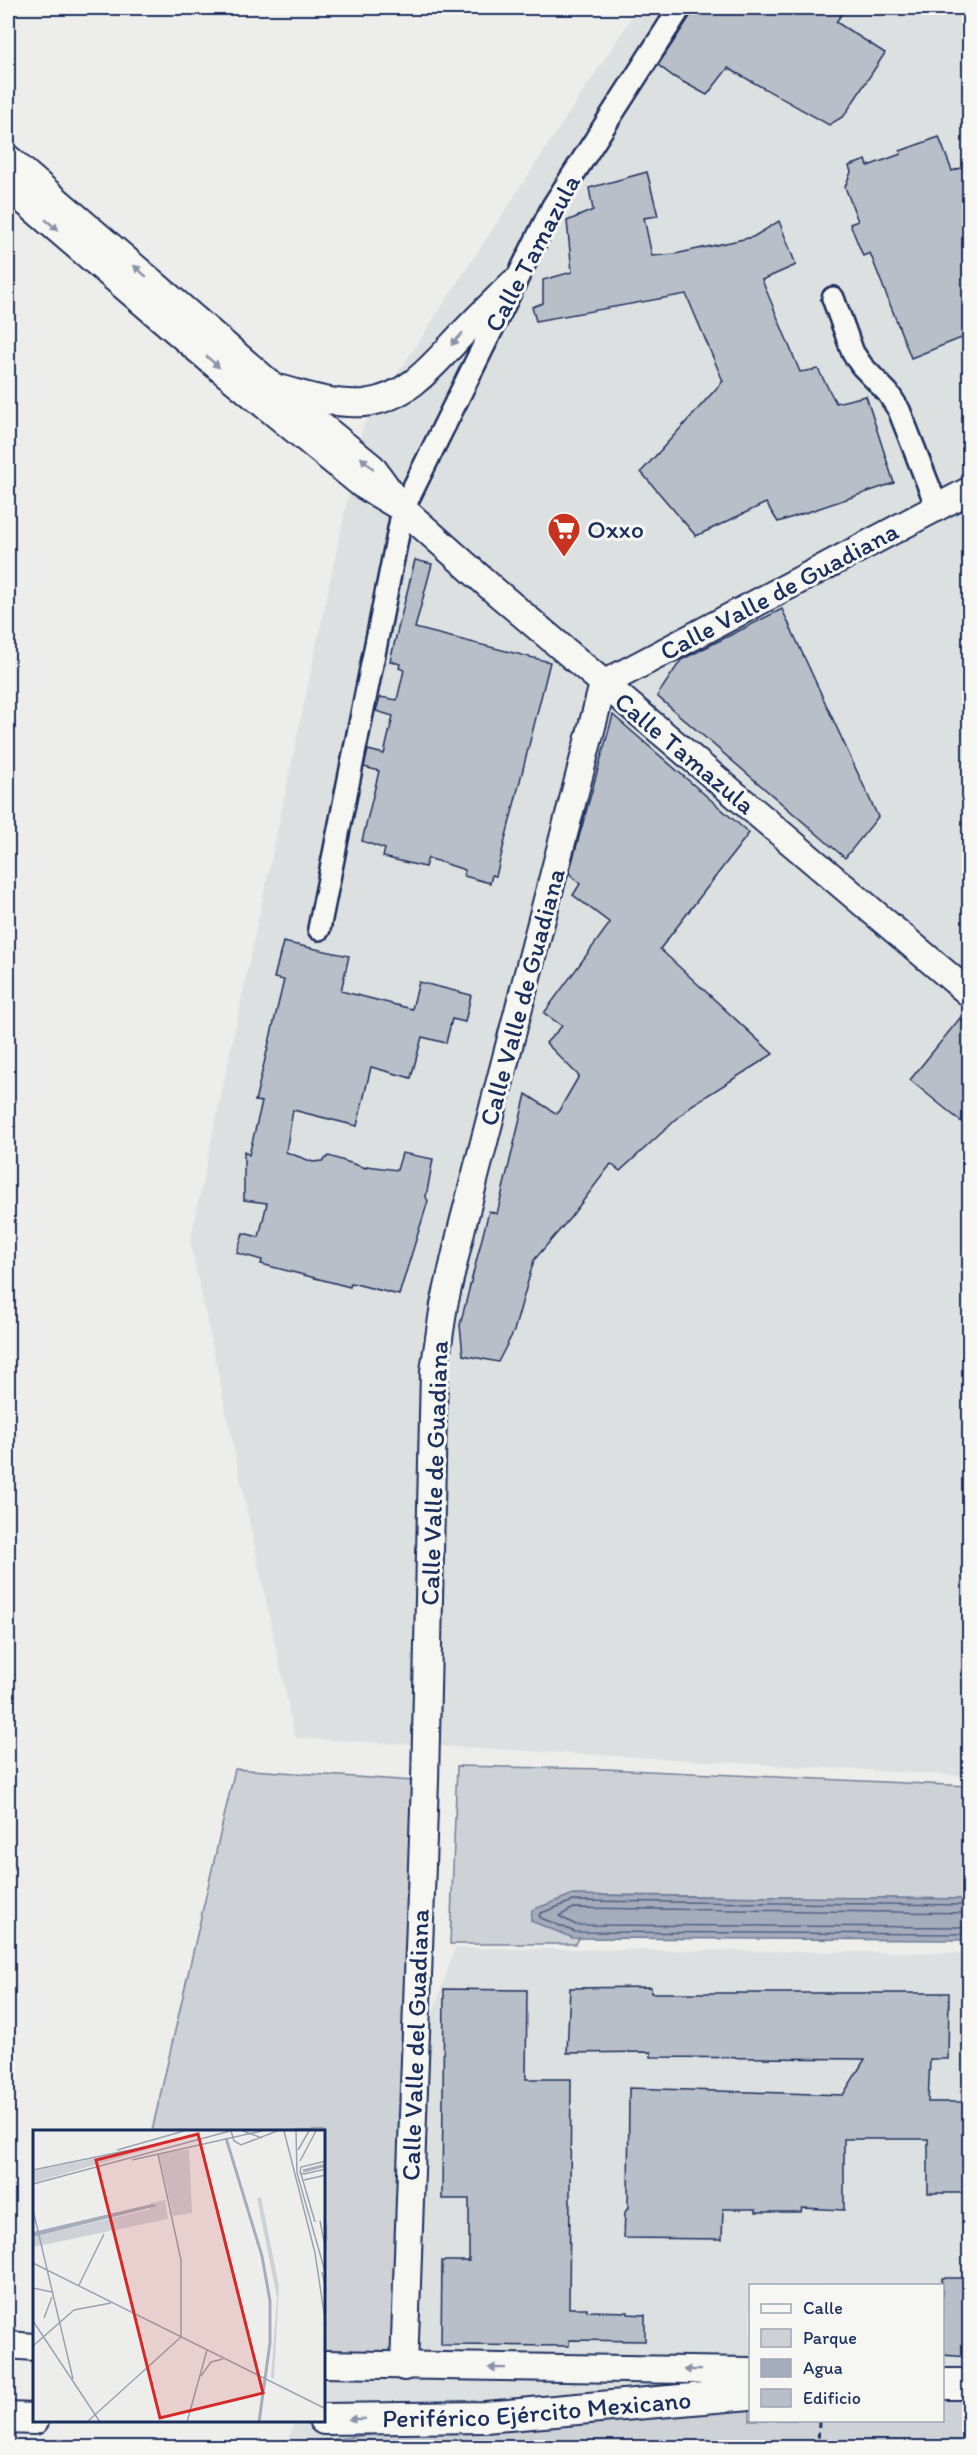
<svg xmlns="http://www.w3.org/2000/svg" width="977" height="2455" viewBox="0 0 977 2455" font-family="Itim,sans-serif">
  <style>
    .built { fill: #dde0e1; fill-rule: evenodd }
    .green { fill: #ced2d7; stroke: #74809a; stroke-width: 1.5 }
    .water { fill: #a5acbc; stroke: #6e7a96; stroke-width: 1.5 }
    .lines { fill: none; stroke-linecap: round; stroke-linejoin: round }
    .shore { stroke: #526184; stroke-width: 1.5 }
    .building { fill: #b9bfc8; stroke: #1b2f5e; stroke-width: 1.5 }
    .minor-casing { stroke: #1b2f5e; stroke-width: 26 }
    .major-casing { stroke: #1b2f5e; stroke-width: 30 }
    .highway-casing { stroke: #1b2f5e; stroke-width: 34 }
    .path { stroke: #1b2f5e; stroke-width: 3; stroke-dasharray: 6 4.5; stroke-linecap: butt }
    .minor { stroke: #f6f6f2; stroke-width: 21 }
    .major { stroke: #f6f6f2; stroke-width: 26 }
    .highway { stroke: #f6f6f2; stroke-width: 30 }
    .oneway { fill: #8892a8 }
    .labels { text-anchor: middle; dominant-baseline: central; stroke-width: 6; stroke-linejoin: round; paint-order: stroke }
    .street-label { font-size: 26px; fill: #1b2f5e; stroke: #f6f6f2 }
    .poi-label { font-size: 26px; fill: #1b2f5e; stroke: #f6f6f2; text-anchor: start }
    .inset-river { fill: none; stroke: #a5acbc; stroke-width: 3 }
    .inset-road { fill: none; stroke: #99a2b3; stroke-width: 1.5 }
    .view { fill: #d62828; fill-opacity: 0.15; stroke: #d62828; stroke-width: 3 }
    .inset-edge { fill: none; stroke: #1b2f5e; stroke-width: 3 }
  </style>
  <rect width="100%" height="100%" fill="#edeeec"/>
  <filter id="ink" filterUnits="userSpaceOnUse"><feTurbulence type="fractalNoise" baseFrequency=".0167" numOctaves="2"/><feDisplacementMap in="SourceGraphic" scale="12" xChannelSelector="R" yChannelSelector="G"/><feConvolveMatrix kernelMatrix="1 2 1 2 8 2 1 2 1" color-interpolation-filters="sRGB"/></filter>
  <g filter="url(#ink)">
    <g class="built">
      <path d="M 638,8 L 969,8 L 969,1776 L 295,1738 L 190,1241 L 363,426 Z"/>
      <path d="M 455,1948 L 969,1953 L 969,2447 L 285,2448 L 295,2421 L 324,2420 L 324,2334 ZM 750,2286 L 942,2286 L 942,2420 L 750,2420 Z"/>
    </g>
    <g class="green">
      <path d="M 457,1766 L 605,1769 L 969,1786 L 969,1899 L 602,1895 L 576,1944 L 450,1944 Z"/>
      <path d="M 235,1769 L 414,1781 L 397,2362 L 324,2357 L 324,2131 L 152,2131 Z"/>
      <path d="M 943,2388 L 969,2388 L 969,2447 L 408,2448 L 312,2442 L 497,2419 L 750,2397 L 750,2420 L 942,2420 Z"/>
    </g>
    <path class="water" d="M 571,1895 L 969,1899 L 969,1940 L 573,1938 L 531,1921 L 532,1910 Z"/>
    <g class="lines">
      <g class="shore">
        <path d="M 970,1905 L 573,1901 L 541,1913 L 539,1916 L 541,1918 L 575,1932 L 970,1934"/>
        <path d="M 970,1913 L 574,1908 L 559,1916 L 576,1925 L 970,1927"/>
      </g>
    </g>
    <g class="building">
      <path d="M 693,8 L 846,8 L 836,22 L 885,53 L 844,116 L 829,125 L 728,68 L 707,95 L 674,77 L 658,65 L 691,15 Z"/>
      <path d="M 939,137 L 952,171 L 969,165 L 969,335 L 911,358 L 870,253 L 863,256 L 850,224 L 858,221 L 845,187 L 851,172 L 849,166 L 866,160 L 868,166 L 901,154 L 900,151 Z"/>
      <path d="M 647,172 L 658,216 L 644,218 L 652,256 L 675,254 L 753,237 L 779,221 L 796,265 L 762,280 L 800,372 L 818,369 L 836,403 L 866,396 L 894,483 L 778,522 L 766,503 L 696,536 L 641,472 L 723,381 L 686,294 L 536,321 L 532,307 L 543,303 L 543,280 L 572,272 L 567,221 L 593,210 L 589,188 Z"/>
      <path d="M 415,560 L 432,564 L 415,628 L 550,662 L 496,876 L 492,875 L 490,883 L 464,876 L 465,870 L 428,858 L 425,867 L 383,857 L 385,849 L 362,841 L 379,771 L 364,767 L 368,750 L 384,754 L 393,716 L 376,711 L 380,697 L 397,700 L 404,670 L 399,668 L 400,664 L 390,661 Z"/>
      <path d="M 782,609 L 878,817 L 845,858 L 657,696 L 681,660 Z"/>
      <path d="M 613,715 L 749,833 L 660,949 L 773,1054 L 692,1105 L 620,1171 L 611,1164 L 570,1218 L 534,1260 L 514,1331 L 498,1362 L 463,1355 L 460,1325 L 489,1211 L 497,1214 L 526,1094 L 557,1114 L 579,1076 L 546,1043 L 562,1026 L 544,1013 L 610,923 L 573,895 L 580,884 L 569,873 Z"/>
      <path d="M 283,942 L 349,956 L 341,991 L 412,1009 L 419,982 L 471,995 L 465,1022 L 452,1019 L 446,1043 L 422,1037 L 411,1078 L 371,1067 L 357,1126 L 293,1110 L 286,1152 L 313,1162 L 322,1161 L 329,1156 L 366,1168 L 367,1166 L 397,1170 L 402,1153 L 433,1159 L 426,1197 L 428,1201 L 399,1295 L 351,1283 L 350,1287 L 261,1264 L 262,1260 L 237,1253 L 243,1233 L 259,1237 L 267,1203 L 244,1200 L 244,1151 L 249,1155 L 262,1102 L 255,1101 L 284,980 L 274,978 Z"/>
      <path d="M 960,1018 L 969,1027 L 969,1128 L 910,1080 Z"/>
      <path d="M 651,1987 L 651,1993 L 949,1993 L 948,2059 L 930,2059 L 928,2102 L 969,2102 L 969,2193 L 928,2193 L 928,2139 L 844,2139 L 844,2210 L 802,2208 L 801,2212 L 756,2212 L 756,2209 L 723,2209 L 722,2239 L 624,2238 L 625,2212 L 628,2208 L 629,2088 L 843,2095 L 865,2059 L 651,2057 L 651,2052 L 567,2053 L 570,1988 Z"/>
      <path d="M 444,1989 L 527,1990 L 526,2079 L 571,2079 L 569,2308 L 587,2308 L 587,2311 L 628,2312 L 628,2314 L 645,2315 L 645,2341 L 569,2340 L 569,2346 L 441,2345 L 442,2261 L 469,2261 L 469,2199 L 442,2199 Z"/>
      <path d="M 942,2278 L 969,2278 L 969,2357 L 942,2355 Z"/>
    </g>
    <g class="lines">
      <g class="minor-casing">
        <g id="minor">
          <path d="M 833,298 L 853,353 L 862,366 L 888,393 L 899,410 L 937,507"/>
          <path d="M 319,929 L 403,509 L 553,206 L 680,8"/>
        </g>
      </g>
      <g class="major-casing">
        <g id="major">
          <path d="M 8,158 L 274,387 L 372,467 L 395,499"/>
          <path d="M 8,187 L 218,367 L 361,484 L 403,509 L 495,591 L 970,994"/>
          <path d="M 282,389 C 309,397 337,405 364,403 C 411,398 437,360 467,329 C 482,313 498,298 513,283"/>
          <path d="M 8,2345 L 34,2347"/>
          <path d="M 324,2364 L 750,2371"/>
          <path d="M 404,2367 L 425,1781 L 434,1371 L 444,1305 L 462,1227 L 603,684 L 970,490"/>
        </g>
      </g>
      <g class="highway-casing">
        <g id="highway">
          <path d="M 942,2384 L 970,2384"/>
          <path d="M 8,2418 L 34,2419"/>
          <path id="s1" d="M 324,2419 L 485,2417 L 750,2394"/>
        </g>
      </g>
      <path class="path" d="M 818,2448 L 819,2420"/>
      <use href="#minor" class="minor"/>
      <use href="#major" class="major"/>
      <use href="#highway" class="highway"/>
    </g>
    <defs><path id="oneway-solid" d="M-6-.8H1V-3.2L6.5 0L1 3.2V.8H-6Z" transform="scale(1.5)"/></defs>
    <g class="oneway">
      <use href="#oneway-solid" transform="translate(52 225) rotate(40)"/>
      <use href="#oneway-solid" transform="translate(140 271) rotate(-139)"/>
      <use href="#oneway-solid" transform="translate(457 339) rotate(132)"/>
      <use href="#oneway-solid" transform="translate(213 362) rotate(41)"/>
      <use href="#oneway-solid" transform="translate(367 463) rotate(-138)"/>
      <use href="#oneway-solid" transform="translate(497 2368) rotate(-179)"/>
      <use href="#oneway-solid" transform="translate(692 2370) rotate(-179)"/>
      <use href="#oneway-solid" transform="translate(357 2419) rotate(179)"/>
    </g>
  </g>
  <defs>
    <g id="supermarket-pin" transform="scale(1.725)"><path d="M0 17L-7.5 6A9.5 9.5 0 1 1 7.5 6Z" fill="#c8321e" stroke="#f6f6f2"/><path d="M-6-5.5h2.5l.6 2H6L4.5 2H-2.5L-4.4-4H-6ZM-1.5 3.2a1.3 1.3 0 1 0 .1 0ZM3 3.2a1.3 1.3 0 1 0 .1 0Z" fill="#fff"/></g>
  </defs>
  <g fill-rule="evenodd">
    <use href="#supermarket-pin" x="564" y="529"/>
  </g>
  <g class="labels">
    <g class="street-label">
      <text transform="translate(532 253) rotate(-62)">Calle Tamazula</text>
      <text transform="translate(779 591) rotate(-28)">Calle Valle de Guadiana</text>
      <text transform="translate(685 753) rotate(40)">Calle Tamazula</text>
      <text transform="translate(522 997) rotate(-75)">Calle Valle de Guadiana</text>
      <text transform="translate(434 1473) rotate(-88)">Calle Valle de Guadiana</text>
      <text transform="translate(415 2045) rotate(-88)">Calle Valle del Guadiana</text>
      <text stroke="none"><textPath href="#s1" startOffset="213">Periférico Ejército Mexicano</textPath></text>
    </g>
    <g class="poi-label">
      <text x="587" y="529">Oxxo</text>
    </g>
  </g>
  <g transform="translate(33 2130)">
    <rect width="292" height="292" fill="#edeeec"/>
    <path d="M 133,14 L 3,52 L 0,50 L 0,41 ZM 156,19 L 159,83 L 140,86 L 126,24 ZM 228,67 L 246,156 L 241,249 L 238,247 L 244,168 L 224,68 ZM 132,70 L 135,89 L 0,117 L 0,107 L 117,79 L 118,73 Z" fill="#ced2d7"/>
    <path d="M 119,74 L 124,76 L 0,107 L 0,102 Z" fill="#a5acbc"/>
    <path class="inset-river" d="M 193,8 L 229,126 L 237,171 L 237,213 L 226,292M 270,41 L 293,35"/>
    <path class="inset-road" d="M 198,1 L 201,11 L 208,15 L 244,1M 210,1 L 229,8M 251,1 L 282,123 L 293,196M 263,1 L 264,43 L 293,145M 84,20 L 151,1M 265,20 L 276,1M 99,30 L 229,1M 267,31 L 283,1M 0,40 L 126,14M 268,44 L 282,92M 271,44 L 267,43 L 268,37 L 293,31M 271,44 L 293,39M 271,50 L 293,45M 0,54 L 197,1M 0,80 L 40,249M 287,91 L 293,121M 0,133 L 293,279M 289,142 L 293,160M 46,155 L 71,104M 0,158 L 19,162M 11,188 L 19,167M 0,191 L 67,292M 0,216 L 41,180 L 78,173M 168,246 L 178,232 L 190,229M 54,292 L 148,207 L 148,130 L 125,24M 154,292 L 174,220"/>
    <path class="view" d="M 165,4 L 230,263 L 127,288 L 63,30 Z"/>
    <rect width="292" height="292" class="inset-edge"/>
  </g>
  <rect width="977" height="2455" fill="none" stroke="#f6f6f2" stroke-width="30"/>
  <rect x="15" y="15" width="947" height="2425" fill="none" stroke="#1b2f5e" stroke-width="2" filter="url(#ink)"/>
  <rect x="749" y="2284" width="195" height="138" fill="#f6f6f2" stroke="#9ea6b7" stroke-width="1.5"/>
  <rect x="761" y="2304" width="30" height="9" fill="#f6f6f2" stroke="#9ea6b7" stroke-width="1.5"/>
  <text x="803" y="2314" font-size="18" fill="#1b2f5e">Calle</text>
  <rect x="761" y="2329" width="30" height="18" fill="#ced2d7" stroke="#9ea6b7" stroke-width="1.5"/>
  <text x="803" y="2344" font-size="18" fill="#1b2f5e">Parque</text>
  <rect x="761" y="2359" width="30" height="18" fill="#a5acbc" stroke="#9ea6b7" stroke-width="1.5"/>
  <text x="803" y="2374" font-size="18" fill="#1b2f5e">Agua</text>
  <rect x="761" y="2389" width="30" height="18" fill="#b9bfc8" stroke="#9ea6b7" stroke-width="1.5"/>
  <text x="803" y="2404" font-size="18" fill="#1b2f5e">Edificio</text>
</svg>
